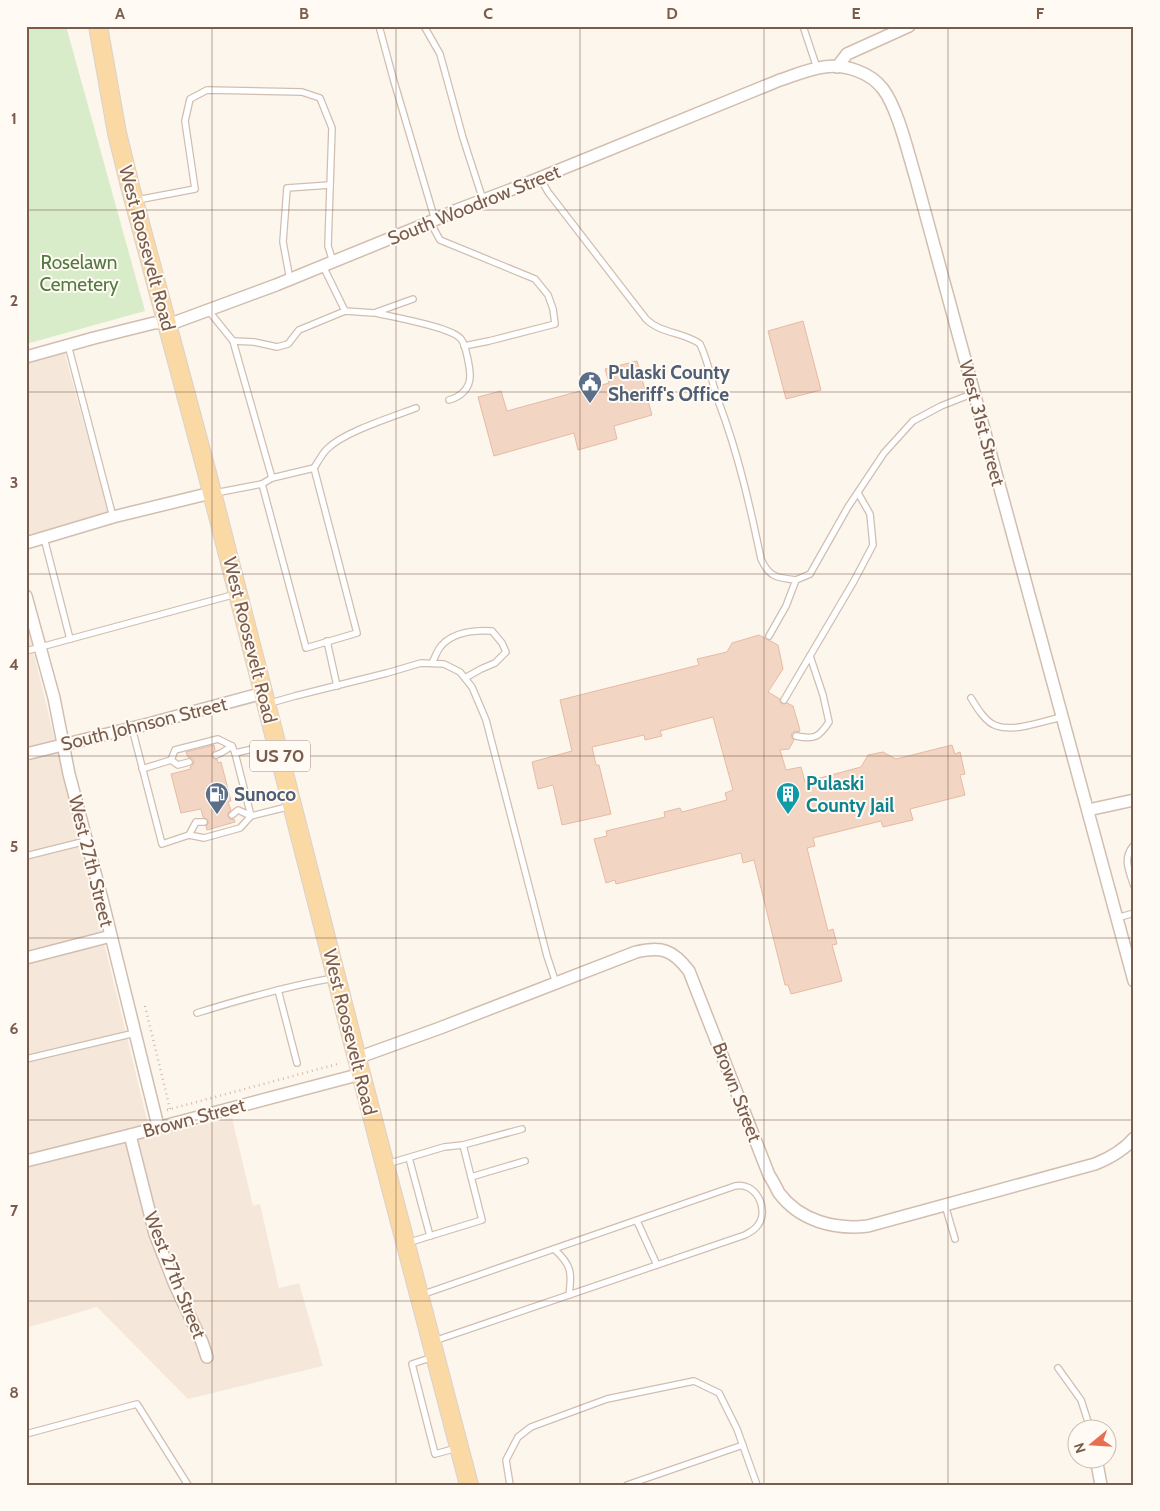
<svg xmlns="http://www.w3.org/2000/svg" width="1160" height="1511" viewBox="0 0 1160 1511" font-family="Cabin,sans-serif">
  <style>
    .residential { fill: #f5e8da }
    .green { fill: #d8ecc9 }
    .building { fill: #f3d5c3; stroke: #e6bba3 }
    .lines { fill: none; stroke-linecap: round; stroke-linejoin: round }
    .service-casing { stroke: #d1beb0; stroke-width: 8 }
    .minor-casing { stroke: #d1beb0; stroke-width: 14 }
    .primary-casing { stroke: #dad1cd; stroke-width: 20 }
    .path { stroke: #d9b8a5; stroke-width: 2.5; stroke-dasharray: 1 4; stroke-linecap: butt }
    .service { stroke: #fff; stroke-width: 5.5 }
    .minor { stroke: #fff; stroke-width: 11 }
    .primary { stroke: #fbd9a5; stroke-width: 18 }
    .grid { fill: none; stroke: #7a5c4d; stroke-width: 1; stroke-opacity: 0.55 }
    .labels { text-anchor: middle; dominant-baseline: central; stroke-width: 4; stroke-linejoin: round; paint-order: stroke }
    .shield { fill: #fffaf3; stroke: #a28b7f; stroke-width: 1 }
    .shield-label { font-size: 18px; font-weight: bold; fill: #7a5c4d }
    .street-label { font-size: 19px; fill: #7a5c4d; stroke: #fffaf3 }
    .park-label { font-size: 19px; fill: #537a41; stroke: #fffaf3 }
    .service-label { font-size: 19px; font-weight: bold; fill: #4e5e75; stroke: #fffaf3; text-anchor: start }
    .culture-label { font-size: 19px; font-weight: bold; fill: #0d838f; stroke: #fffaf3; text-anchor: start }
    .neatline { fill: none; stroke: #7a5c4d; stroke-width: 2 }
    .grid-label { font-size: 16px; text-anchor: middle; font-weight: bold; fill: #7a5c4d }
  </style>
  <rect width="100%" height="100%" fill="#fdf6ec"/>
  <g class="residential">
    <path d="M 64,351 L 109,515 L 26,539 L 26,361 Z"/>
    <path d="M 26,621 L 151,1136 L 232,1118 L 253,1206 L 260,1204 L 279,1288 L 299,1283 L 323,1366 L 188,1399 L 97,1307 L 26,1328 Z"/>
  </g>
  <path class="green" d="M 26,26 L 66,26 L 145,311 L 26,344 Z"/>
  <g class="building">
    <path d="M 803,321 L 821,390 L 786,399 L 768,331 Z"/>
    <path d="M 637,361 L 652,415 L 614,426 L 617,439 L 578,450 L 574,433 L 494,456 L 478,397 L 501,391 L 507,411 L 609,383 L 605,369 Z"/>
    <path d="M 759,635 L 778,645 L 783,669 L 768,692 L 780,699 L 780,702 L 782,704 L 787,703 L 793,706 L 800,730 L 799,732 L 795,731 L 792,733 L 791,737 L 794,740 L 789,749 L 780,750 L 786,770 L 801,767 L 805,782 L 861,767 L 868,755 L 883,752 L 896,759 L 952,745 L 955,754 L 960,752 L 965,774 L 960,775 L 965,795 L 910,809 L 913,820 L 883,827 L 881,821 L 813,838 L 815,846 L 807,848 L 828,931 L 833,929 L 837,944 L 832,945 L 842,981 L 791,994 L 788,985 L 785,985 L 754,860 L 743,863 L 741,853 L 616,884 L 615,880 L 606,883 L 594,839 L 607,836 L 606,831 L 665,817 L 664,812 L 680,808 L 682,812 L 727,800 L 725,793 L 733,790 L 713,717 L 660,731 L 662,736 L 645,740 L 644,735 L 592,747 L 596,765 L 599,765 L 611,814 L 562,825 L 553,785 L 538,789 L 532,762 L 572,751 L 560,700 L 699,665 L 697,659 L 727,652 L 732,643 Z"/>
    <path d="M 214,745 L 215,750 L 212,753 L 212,756 L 214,759 L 217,759 L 218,763 L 221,762 L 231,801 L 228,802 L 231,810 L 228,813 L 228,816 L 230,819 L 234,819 L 235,822 L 207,830 L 206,826 L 208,824 L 208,820 L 203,817 L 201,809 L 181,813 L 171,774 L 191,769 L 190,767 L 193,765 L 194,761 L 192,758 L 188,757 L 186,752 Z"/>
  </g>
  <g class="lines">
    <g class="service-casing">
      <g id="service">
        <path d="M 379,26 L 393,78 L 435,220"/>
        <path d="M 424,26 L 440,54 L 463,138 L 483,200"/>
        <path d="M 803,26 L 817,68"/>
        <path d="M 540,178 L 548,192 L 646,319 C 661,334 684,332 700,344 C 709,363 712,384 719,403 C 738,453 750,506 761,559 C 769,577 777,578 796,580 L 786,606 L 769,636"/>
        <path d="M 137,200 L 195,189 L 185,121 L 190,99 L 207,90 L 302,92 L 320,98 L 332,128 L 328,246 L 333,262"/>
        <path d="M 430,222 L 440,240 L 535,279 L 548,295 L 553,309 L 555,324 L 489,341 L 464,346"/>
        <path d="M 323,266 L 345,311"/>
        <path d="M 290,280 L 283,242 L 287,188 L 330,185"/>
        <path d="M 208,310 L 233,341 L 272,478"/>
        <path d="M 376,313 C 392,317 452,327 461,339 C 466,345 470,369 470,376 C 470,389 460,397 449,400"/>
        <path d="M 233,341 L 254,342 L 277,347 L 288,344 L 299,330 L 345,311 L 374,313 L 413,299"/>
        <path d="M 68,345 L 113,517"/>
        <path d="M 314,468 L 357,633 L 306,648 L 262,484 L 272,478 Z"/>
        <path d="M 314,468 C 318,462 322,454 327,449 C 344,432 392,417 416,408"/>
        <path d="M 215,493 L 262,484"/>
        <path d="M 44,538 L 70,639"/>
        <path d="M 796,580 L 810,574 L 848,507 L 884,453 L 913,421 L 941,406 L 974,393"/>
        <path d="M 327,641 L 337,686"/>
        <path d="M 26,651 L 236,594"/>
        <path d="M 432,663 C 435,658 437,650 442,645 C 454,632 476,630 492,631 L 502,643 L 506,652 L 495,663 L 481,669 L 465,678"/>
        <path d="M 971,698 C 977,708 986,723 997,726 C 1015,732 1044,721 1062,717"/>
        <path d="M 784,700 L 854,581 L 873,545 L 870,514 L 858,493"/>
        <path d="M 267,704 L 295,696 L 387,673 L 421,663 L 444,664 L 460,672 L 472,687 L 486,720 L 547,956 L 556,983"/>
        <path d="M 132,728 L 162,844 L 189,835 L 204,838 L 240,828 L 251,816 L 235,753 L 232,746 L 218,739 L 175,750 L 171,760 L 142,769"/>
        <path d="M 796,736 C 815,740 819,737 829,722 L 823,695 L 810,656"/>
        <path d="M 235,753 L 275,744"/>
        <path d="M 216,755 L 221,753 L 232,746"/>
        <path d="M 171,760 L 178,765 L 189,762"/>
        <path d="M 232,815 L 238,810 L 251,816 L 291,806"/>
        <path d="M 189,835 L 196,822 L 204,822"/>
        <path d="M 1134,845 C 1122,858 1129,871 1134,886"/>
        <path d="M 26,856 L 86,841"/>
        <path d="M 1117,918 L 1134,913"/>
        <path d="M 278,990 L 297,1063"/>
        <path d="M 197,1013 C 242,999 287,986 334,978"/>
        <path d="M 26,1059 L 135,1033"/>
        <path d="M 409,1158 L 430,1236"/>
        <path d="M 387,1164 L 444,1147 L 463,1145"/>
        <path d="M 471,1177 L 525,1161"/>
        <path d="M 945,1205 L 955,1239"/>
        <path d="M 637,1221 L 657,1265"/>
        <path d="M 407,1243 L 482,1220 L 463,1145 L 522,1129"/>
        <path d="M 554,1249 C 572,1265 572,1273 569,1295"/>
        <path d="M 421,1295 L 735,1186 C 755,1181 770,1209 758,1225 C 755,1230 750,1232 745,1235 L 434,1341"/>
        <path d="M 433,1357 L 412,1364 L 435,1454 L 457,1448"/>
        <path d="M 1058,1368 L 1081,1400 L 1090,1428"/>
        <path d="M 26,1434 L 137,1404 L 188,1485"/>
        <path d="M 510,1485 L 506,1460 L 518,1437 L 531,1427 L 607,1399 L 694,1381 L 719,1393 L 737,1429 L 757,1485"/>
        <path d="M 627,1485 L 743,1445"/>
      </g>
    </g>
    <g class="minor-casing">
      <g id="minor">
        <path d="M 837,67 L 847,54 L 909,26"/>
        <path d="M 26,357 L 94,338 L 154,323 L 176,322 L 276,285 L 423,225 L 457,210 L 510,190 L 780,80 C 795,75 809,69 824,67 C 845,64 870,72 883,89 C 898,109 908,153 916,179 L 1134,981"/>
        <path d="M 26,543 L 113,517 L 211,493"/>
        <path d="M 26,596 L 54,698 L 69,774 L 103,903 L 158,1126"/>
        <path d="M 26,754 L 148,724 L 263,693"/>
        <path d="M 1088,810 L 1134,800"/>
        <path d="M 26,958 L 111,936"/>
        <path d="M 357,1058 L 440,1028 L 636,952 C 662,946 673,950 689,971 L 769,1175 C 773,1181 776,1187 779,1193 C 800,1221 835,1230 868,1226 L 1095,1164 C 1110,1158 1123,1151 1134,1138"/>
        <path d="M 130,1135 L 155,1234 L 175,1285 L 202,1342 L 207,1357"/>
        <path d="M 26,1161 L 130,1135 L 361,1074"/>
        <path d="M 1096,1458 L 1101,1485"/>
      </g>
    </g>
    <g class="primary-casing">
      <path id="primary" d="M 98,26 L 117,133 L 130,186 L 207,473 L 361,1074 L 469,1485"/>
    </g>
    <g class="path">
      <path d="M 145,1006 L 170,1109"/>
      <path d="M 167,1110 L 341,1063"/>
    </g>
    <use href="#service" class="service"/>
    <use href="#minor" class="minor"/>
    <use href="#primary" class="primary"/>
  </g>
  <path class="grid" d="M 212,26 L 212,1485M 396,26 L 396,1485M 580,26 L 580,1485M 764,26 L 764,1485M 948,26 L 948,1485M 26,210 L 1134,210M 26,392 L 1134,392M 26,574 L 1134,574M 26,756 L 1134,756M 26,938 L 1134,938M 26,1120 L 1134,1120M 26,1301 L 1134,1301"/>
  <defs>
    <g id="civic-pin" transform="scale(1.25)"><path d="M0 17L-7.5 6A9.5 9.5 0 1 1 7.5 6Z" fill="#5c6f8a" stroke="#fffaf3"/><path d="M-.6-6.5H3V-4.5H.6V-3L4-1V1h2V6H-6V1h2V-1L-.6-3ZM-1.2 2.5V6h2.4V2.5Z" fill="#fff"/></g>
    <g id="fuel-pin" transform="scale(1.25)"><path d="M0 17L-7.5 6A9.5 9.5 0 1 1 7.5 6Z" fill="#5c6f8a" stroke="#fffaf3"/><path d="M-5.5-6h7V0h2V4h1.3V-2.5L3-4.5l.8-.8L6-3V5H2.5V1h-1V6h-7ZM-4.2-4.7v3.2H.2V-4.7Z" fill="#fff"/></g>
    <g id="building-pin" transform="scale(1.25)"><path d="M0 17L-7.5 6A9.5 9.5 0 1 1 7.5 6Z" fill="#0f9aa8" stroke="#fffaf3"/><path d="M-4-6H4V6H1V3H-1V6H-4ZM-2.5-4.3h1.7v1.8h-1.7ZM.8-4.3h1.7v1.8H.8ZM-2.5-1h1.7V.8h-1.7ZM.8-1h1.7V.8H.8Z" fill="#fff"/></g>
  </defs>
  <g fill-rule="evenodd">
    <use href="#civic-pin" x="590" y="383"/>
    <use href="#fuel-pin" x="217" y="794"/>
    <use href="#building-pin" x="788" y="794"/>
  </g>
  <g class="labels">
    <rect class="shield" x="250" y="740.5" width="60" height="31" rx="4"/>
    <g class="shield-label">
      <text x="280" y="756">US 70</text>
    </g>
    <g class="street-label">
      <text transform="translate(474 205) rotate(-22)">South Woodrow Street</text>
      <text transform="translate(147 248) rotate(75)">West Roosevelt Road</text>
      <text transform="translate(982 423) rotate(75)">West 31st Street</text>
      <text transform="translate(250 640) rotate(76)">West Roosevelt Road</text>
      <text transform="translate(144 724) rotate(-14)">South Johnson Street</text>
      <text transform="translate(91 861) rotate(76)">West 27th Street</text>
      <text transform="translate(350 1032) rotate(76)">West Roosevelt Road</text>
      <text transform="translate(737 1092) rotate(69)">Brown Street</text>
      <text transform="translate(194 1118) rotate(-15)">Brown Street</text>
      <text transform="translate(175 1275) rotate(68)">West 27th Street</text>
    </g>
    <g class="park-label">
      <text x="79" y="262">Roselawn<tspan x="79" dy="22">Cemetery</tspan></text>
    </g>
    <g class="service-label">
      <text x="608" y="372">Pulaski County<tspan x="608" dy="22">Sheriff's Office</tspan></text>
      <text x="234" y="794">Sunoco</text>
    </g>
    <g class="culture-label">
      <text x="806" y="783">Pulaski<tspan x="806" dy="22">County Jail</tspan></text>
    </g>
  </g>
  <rect width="1160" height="1511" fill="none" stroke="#fffaf3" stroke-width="55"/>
  <g transform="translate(1092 1444) rotate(252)"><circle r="24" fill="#fffaf3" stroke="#cabbb1"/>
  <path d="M0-4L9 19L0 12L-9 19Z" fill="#e76f51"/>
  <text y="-8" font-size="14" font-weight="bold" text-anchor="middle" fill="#7a5c4d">N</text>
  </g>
  <rect x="28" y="28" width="1104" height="1456" class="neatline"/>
  <g class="grid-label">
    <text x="120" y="19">A</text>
    <text x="304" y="19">B</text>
    <text x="488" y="19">C</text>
    <text x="672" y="19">D</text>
    <text x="856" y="19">E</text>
    <text x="1040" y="19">F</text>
    <text x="14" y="124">1</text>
    <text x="14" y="306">2</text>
    <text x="14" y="488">3</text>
    <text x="14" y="670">4</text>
    <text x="14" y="852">5</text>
    <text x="14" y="1034">6</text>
    <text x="14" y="1216">7</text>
    <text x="14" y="1398">8</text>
  </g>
</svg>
